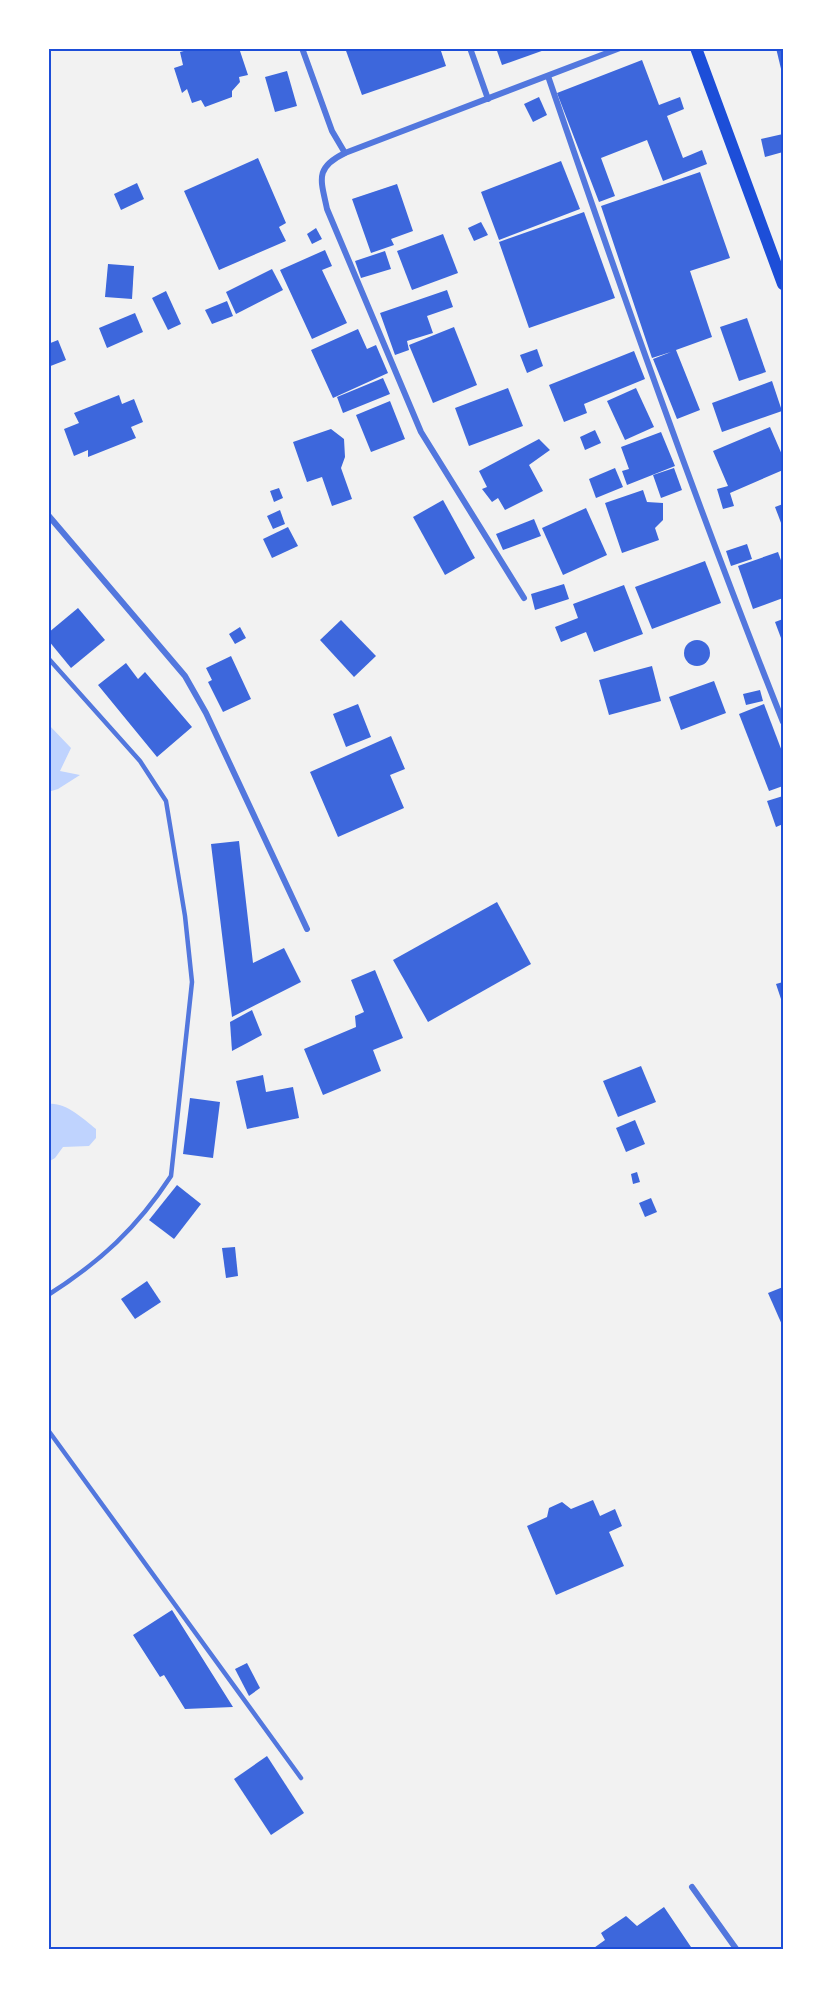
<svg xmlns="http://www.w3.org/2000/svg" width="831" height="1998" viewBox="0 0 831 1998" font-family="'Fira Sans',sans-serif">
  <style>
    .water { fill: #bfd3fe }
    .building { fill: #3d67dc }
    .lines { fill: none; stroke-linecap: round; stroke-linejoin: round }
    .service { stroke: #5277de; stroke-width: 4.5 }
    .minor { stroke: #5277de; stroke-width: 6 }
    .secondary { stroke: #1d4ed8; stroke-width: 12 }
    .neatline { fill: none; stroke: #1d4ed8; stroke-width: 2 }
  </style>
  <rect width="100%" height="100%" fill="#f2f2f2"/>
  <g class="water">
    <path d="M 48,724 L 71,748 L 60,771 L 80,775 L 58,789 L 48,792 Z"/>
    <path d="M 48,1104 C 66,1102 82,1118 96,1129 L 96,1138 L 89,1146 L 63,1147 L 55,1158 L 48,1162 Z"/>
  </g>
  <g class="building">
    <path d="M 195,48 L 239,48 L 248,75 L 239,77 L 240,82 L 232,91 L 232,97 L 205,107 L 201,100 L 192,103 L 187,89 L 182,93 L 174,68 L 183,65 L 180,52 Z"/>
    <path d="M 345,48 L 440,48 L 446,66 L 362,95 Z"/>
    <path d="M 496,48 L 550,48 L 502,65 Z"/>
    <path d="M 776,48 L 783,48 L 783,73 L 782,73 Z"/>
    <path d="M 642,60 L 659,105 L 680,97 L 684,109 L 667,116 L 683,158 L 702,150 L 707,164 L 663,181 L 647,140 L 601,158 L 615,196 L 599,202 L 557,93 Z"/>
    <path d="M 287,71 L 297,106 L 275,112 L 265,77 Z"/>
    <path d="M 539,97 L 547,115 L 533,122 L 524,104 Z"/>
    <path d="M 783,134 L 783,152 L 765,157 L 761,139 Z"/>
    <path d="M 258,158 L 286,223 L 279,227 L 286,241 L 219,270 L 184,191 Z"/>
    <path d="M 561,161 L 580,209 L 499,240 L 481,192 Z"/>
    <path d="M 700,172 L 730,258 L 690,271 L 712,337 L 676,350 L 700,410 L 677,419 L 653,359 L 671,352 L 652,358 L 601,206 Z"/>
    <path d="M 137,183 L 144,199 L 121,210 L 114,194 Z"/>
    <path d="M 397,184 L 413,231 L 391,239 L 394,245 L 371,253 L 352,199 Z"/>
    <path d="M 584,212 L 615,298 L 529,328 L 499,242 Z"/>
    <path d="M 481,222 L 488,235 L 474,241 L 468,228 Z"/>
    <path d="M 316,228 L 322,239 L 312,244 L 307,234 Z"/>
    <path d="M 443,234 L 458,273 L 412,290 L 397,251 Z"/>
    <path d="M 325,250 L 332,266 L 322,270 L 347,323 L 312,339 L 280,270 Z"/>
    <path d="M 385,251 L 391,269 L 361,278 L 355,261 Z"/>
    <path d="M 108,264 L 134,266 L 132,299 L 105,297 Z"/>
    <path d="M 272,269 L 283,290 L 236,314 L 226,292 Z"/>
    <path d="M 447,290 L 453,307 L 427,316 L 433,333 L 407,341 L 409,350 L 395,355 L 380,313 Z"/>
    <path d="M 166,291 L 181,324 L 168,330 L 152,298 Z"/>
    <path d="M 227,301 L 233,316 L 212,324 L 205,310 Z"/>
    <path d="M 135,313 L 143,332 L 107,348 L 99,328 Z"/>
    <path d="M 747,318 L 766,372 L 739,381 L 720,327 Z"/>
    <path d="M 454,327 L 477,385 L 433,403 L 409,345 Z"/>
    <path d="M 358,329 L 367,349 L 376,345 L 388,373 L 333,398 L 311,350 Z"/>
    <path d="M 58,340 L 66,360 L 48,367 L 48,344 Z"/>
    <path d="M 537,349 L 543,366 L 527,373 L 520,355 Z"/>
    <path d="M 634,351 L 645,379 L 584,404 L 587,413 L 564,422 L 549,385 Z"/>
    <path d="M 383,378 L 390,394 L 343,413 L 337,397 Z"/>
    <path d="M 772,381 L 782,411 L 722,432 L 712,403 Z"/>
    <path d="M 508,388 L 523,426 L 469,446 L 455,408 Z"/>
    <path d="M 636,388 L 654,427 L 625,440 L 607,401 Z"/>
    <path d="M 119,395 L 122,404 L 134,399 L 143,422 L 131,427 L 136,438 L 88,457 L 88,450 L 74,456 L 64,429 L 79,423 L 74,413 Z"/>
    <path d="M 390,401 L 405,439 L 371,452 L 356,415 Z"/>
    <path d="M 770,427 L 783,457 L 783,470 L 730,493 L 734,506 L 723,509 L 717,489 L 728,486 L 713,451 Z"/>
    <path d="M 331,429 L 344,439 L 345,457 L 341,468 L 352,499 L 332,506 L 322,477 L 307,482 L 293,442 Z"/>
    <path d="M 595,430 L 601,443 L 585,450 L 580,437 Z"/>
    <path d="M 661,432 L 675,466 L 627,485 L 622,471 L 629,469 L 621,447 Z"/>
    <path d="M 539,439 L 550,450 L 529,465 L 543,491 L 505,510 L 498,498 L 492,502 L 482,489 L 487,487 L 479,471 Z"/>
    <path d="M 615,468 L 623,487 L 596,498 L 589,479 Z"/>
    <path d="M 674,468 L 682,490 L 661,498 L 653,475 Z"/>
    <path d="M 279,488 L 283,498 L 274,502 L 270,491 Z"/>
    <path d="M 643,490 L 647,502 L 663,503 L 663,520 L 655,528 L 659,540 L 622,553 L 605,503 Z"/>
    <path d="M 443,500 L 475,558 L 445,575 L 413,517 Z"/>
    <path d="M 783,504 L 783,528 L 775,507 Z"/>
    <path d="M 586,508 L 607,555 L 563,575 L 542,528 Z"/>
    <path d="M 280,510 L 285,524 L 273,529 L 267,516 Z"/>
    <path d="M 534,519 L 541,536 L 503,550 L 496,534 Z"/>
    <path d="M 288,527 L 298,546 L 272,558 L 263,539 Z"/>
    <path d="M 747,544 L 752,559 L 731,566 L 726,551 Z"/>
    <path d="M 778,552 L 783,566 L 783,598 L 753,609 L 738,566 Z"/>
    <path d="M 705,561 L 721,603 L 652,629 L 635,587 Z"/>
    <path d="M 564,584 L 569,599 L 535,610 L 531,594 Z"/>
    <path d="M 624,585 L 643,634 L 594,652 L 586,632 L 561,642 L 555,627 L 578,618 L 573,604 Z"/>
    <path d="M 78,608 L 105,640 L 71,668 L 48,640 L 48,633 Z"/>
    <path d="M 783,619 L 783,638 L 781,638 L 775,622 Z"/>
    <path d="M 341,620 L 376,656 L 354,677 L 320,640 Z"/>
    <path d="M 240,627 L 246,638 L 235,644 L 229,634 Z"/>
    <circle cx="697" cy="653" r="13"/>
    <path d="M 231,656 L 251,699 L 223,712 L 208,682 L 212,680 L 206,668 Z"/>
    <path d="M 126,663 L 138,679 L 145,672 L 192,727 L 157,757 L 98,685 Z"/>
    <path d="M 652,666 L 661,701 L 609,715 L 599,680 Z"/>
    <path d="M 714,681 L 726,713 L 681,730 L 669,697 Z"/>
    <path d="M 760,690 L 763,701 L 746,705 L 743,694 Z"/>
    <path d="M 358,704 L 371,737 L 346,747 L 333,714 Z"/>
    <path d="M 764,704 L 783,754 L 783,786 L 769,791 L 739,714 Z"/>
    <path d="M 391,736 L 405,769 L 390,775 L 404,808 L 338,837 L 310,772 Z"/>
    <path d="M 783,796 L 783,824 L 776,827 L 767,801 Z"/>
    <path d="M 239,841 L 253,963 L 284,948 L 301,982 L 232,1017 L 211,844 Z"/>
    <path d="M 497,902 L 531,964 L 428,1022 L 393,960 Z"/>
    <path d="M 375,970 L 403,1038 L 373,1050 L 381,1071 L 323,1095 L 304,1049 L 356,1027 L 355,1016 L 364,1012 L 351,980 Z"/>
    <path d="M 783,982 L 783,1005 L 776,984 Z"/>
    <path d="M 252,1010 L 262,1035 L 232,1051 L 230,1022 Z"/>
    <path d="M 641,1066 L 656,1102 L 618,1117 L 603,1081 Z"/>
    <path d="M 263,1075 L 266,1092 L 293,1087 L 299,1118 L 247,1129 L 236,1081 Z"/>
    <path d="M 190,1098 L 220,1102 L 213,1158 L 183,1154 Z"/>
    <path d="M 635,1120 L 645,1144 L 626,1152 L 616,1128 Z"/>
    <path d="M 637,1172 L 640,1182 L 633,1184 L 631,1174 Z"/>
    <path d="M 177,1185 L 201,1204 L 174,1239 L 149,1220 Z"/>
    <path d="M 651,1198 L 657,1212 L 645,1217 L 639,1203 Z"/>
    <path d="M 235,1247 L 238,1276 L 226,1278 L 222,1248 Z"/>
    <path d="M 147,1281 L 161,1302 L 135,1319 L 121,1299 Z"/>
    <path d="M 783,1287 L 783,1327 L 768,1293 Z"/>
    <path d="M 593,1500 L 600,1516 L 615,1509 L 622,1526 L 609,1532 L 624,1566 L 556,1595 L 527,1526 L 547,1517 L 549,1508 L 562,1502 L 571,1509 Z"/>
    <path d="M 172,1610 L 233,1707 L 185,1709 L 164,1675 L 160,1677 L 133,1635 Z"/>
    <path d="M 247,1663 L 260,1688 L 249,1696 L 235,1669 Z"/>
    <path d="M 267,1756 L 304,1813 L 271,1835 L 234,1779 Z"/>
    <path d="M 664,1907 L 693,1950 L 591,1950 L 605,1940 L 601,1933 L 626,1916 L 637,1926 Z"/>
  </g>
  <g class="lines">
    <g class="service">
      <path d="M 48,658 L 140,761 L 166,801 L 185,916 L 192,982 L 171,1176 C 137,1228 100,1262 48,1295"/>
      <path d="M 48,1430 L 301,1778"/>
    </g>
    <g class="minor">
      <path d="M 302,48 L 332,131 L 345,153"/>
      <path d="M 470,48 L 488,99"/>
      <path d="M 548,76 C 622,293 698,509 783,722"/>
      <path d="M 48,515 L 185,676 L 206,713 L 307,929"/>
      <path d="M 524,598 L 421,432 L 327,209 C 321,180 314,168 345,153 L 620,48"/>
      <path d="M 692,1887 L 737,1950"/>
    </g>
    <path class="secondary" d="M 696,48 L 783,284"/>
  </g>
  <rect width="831" height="1998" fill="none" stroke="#ffffff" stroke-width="99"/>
  <rect x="50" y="50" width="732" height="1898" class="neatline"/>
</svg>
